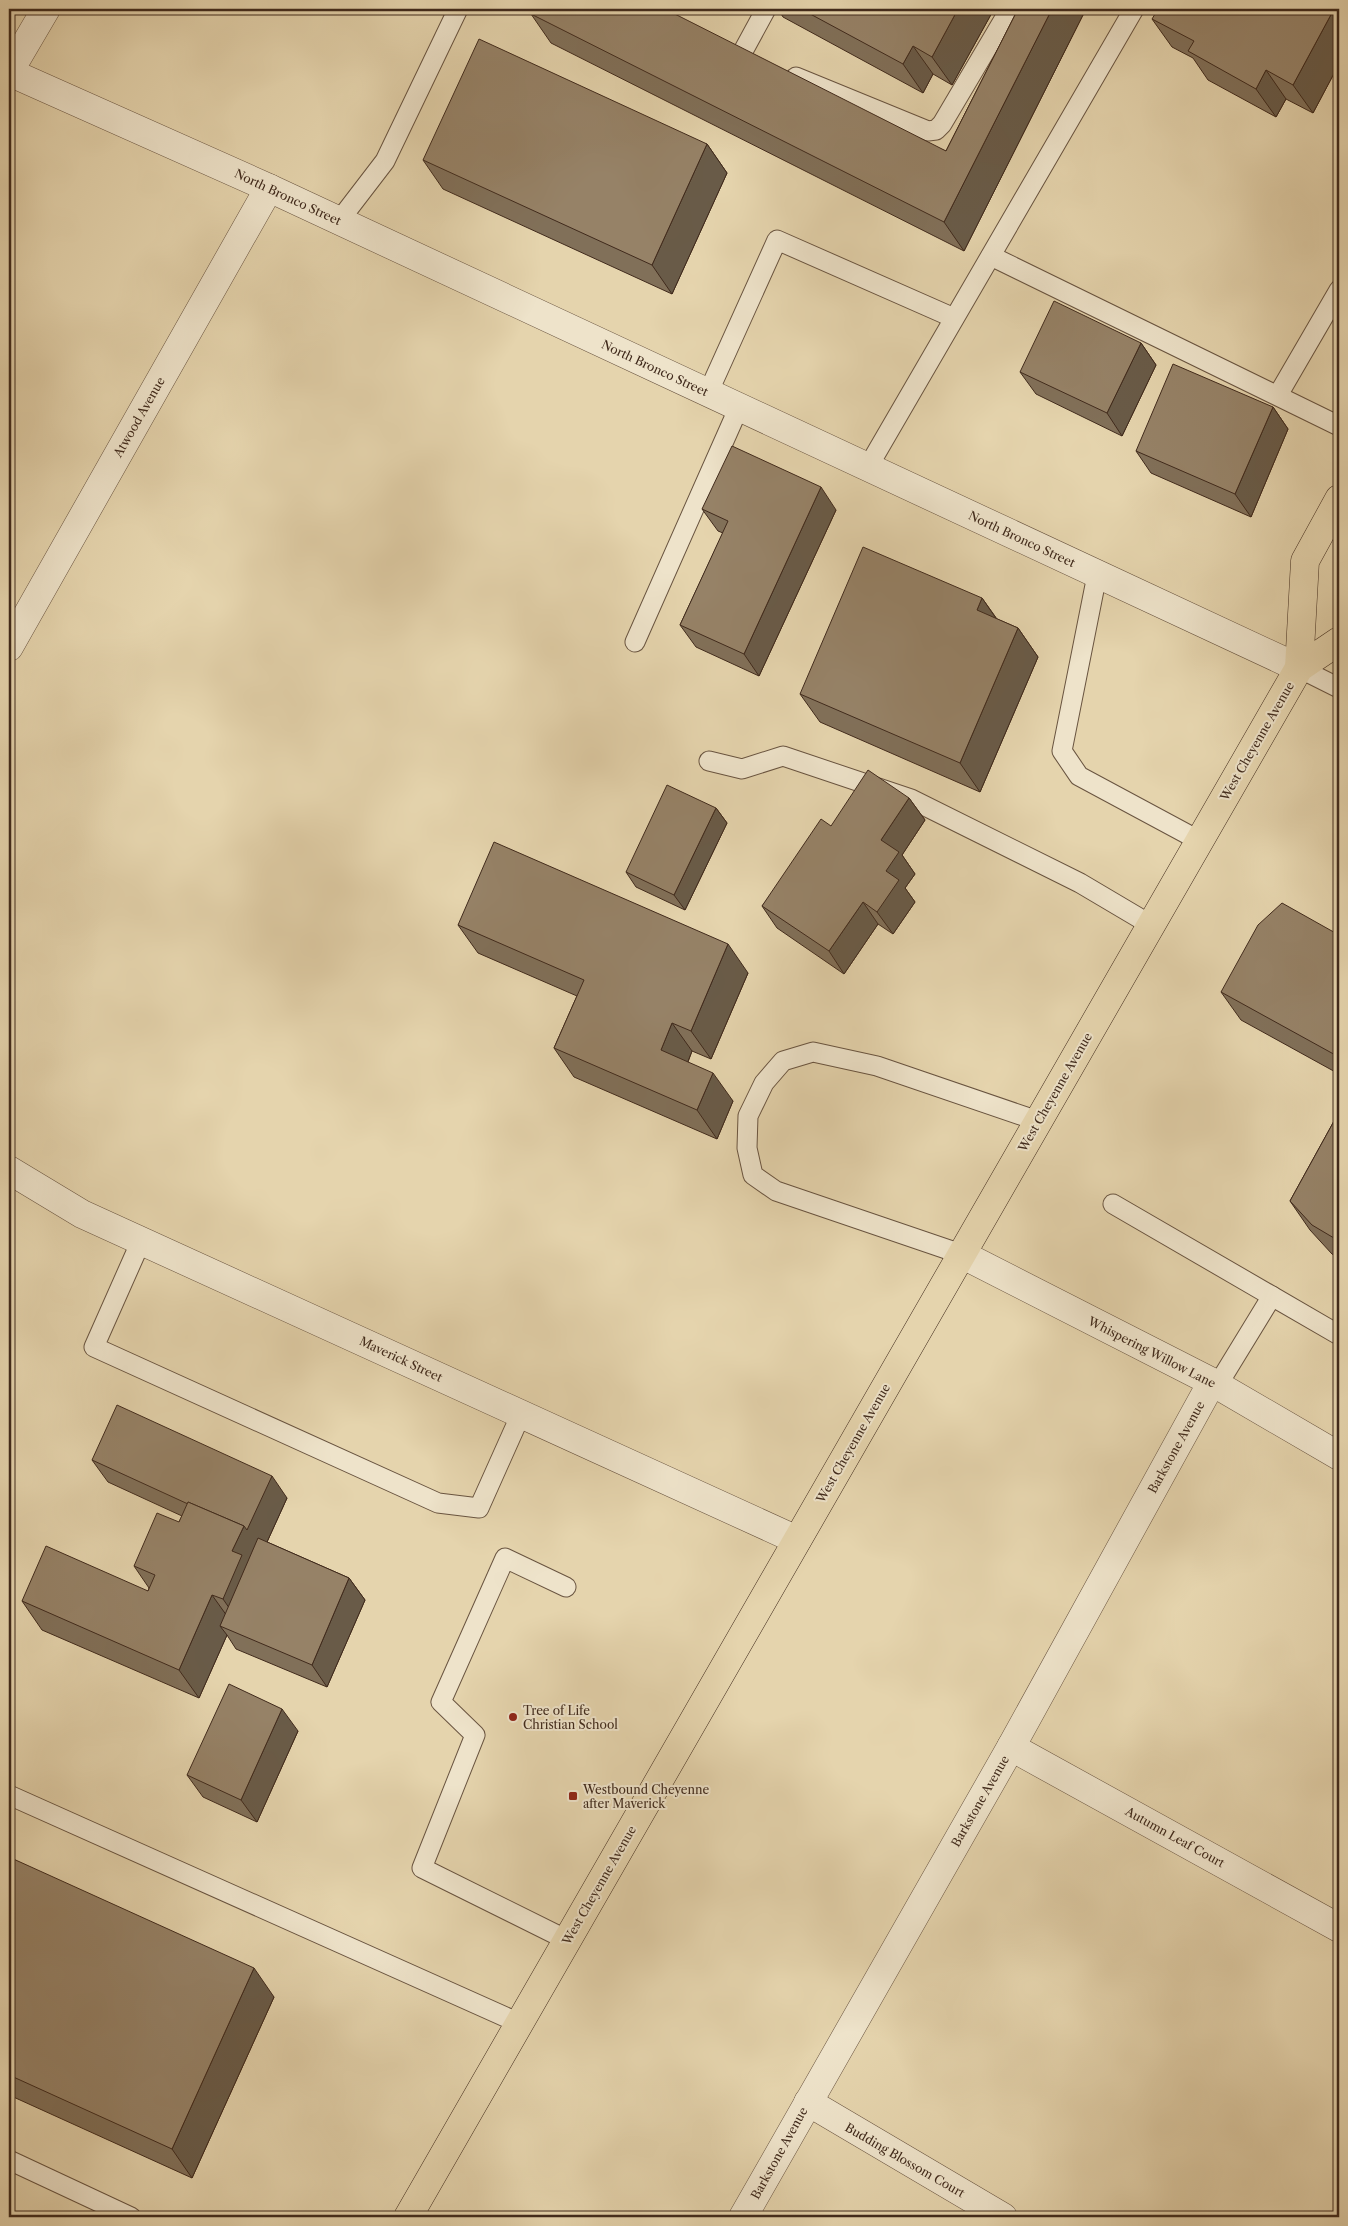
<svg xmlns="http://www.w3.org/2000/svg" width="1348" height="2226" viewBox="0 0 1348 2226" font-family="'Libre Caslon Text',serif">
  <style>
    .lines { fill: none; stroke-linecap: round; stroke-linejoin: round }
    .lane-casing { stroke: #695440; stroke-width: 21 }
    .street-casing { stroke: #695440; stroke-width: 29 }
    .primary-casing { stroke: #402a1c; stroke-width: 29 }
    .lane { stroke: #eee3ca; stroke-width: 19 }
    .street { stroke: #eee3ca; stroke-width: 28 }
    .primary { stroke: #e5d4ad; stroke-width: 28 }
    .wall { fill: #817059; stroke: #402a1c }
    .shaded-wall { fill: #695b48; stroke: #402a1c }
    .building { fill: #968267; stroke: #402a1c }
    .poi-dot { fill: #8f2418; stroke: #eee3ca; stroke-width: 2 }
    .labels { text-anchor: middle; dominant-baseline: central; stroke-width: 4; stroke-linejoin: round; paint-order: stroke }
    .street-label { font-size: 12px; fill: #402a1c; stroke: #eee3ca }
    .poi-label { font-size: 12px; fill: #402a1c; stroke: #eee3ca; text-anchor: start }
  </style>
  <rect width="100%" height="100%" fill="#e5d4ad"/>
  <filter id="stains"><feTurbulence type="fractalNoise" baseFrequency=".004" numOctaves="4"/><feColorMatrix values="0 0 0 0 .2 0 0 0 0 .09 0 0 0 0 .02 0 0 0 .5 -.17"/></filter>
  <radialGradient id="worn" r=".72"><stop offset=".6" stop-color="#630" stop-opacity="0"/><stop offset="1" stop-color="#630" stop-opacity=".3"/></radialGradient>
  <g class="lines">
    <g class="lane-casing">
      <g id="lane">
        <path d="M 741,55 L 766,9"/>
        <path d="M 796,77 L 928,131 L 936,130 L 942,124 L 1010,9"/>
        <path d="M 339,221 L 385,161 L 458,9"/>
        <path d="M 991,256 L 1339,426"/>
        <path d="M 708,393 L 777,240 L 954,318"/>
        <path d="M 1278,395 L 1339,290"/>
        <path d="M 868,467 L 1134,9"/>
        <path d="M 1097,575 L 1062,751 L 1079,776 L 1200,841"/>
        <path d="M 635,642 L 739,407"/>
        <path d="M 1299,668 L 1339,688"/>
        <path d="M 709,761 L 742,769 L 783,756 L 911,799 L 1080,883 L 1151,925"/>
        <path d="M 1113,1204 L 1339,1335"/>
        <path d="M 141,1241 L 94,1347 L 438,1503 L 479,1508 L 521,1414"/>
        <path d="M 961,1254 L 776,1191 L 753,1175 L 747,1148 L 748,1116 L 764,1083 L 783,1061 L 813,1052 L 877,1066 L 1038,1121"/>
        <path d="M 1217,1386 L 1272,1296"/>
        <path d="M 566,1587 L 505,1558 L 441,1702 L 475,1735 L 422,1868 L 567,1940"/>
        <path d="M 9,1795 L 519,2023"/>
        <path d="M 9,2160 L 131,2217"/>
      </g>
    </g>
    <g class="street-casing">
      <g id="street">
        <path d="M 9,72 L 269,188 L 1299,668"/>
        <path d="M 9,72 L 46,9"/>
        <path d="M 9,647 L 269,188"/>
        <path d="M 9,1170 L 82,1214 L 797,1540"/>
        <path d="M 961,1254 L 1212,1382 L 1339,1456"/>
        <path d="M 1011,1747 L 1339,1928"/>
        <path d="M 808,2102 L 1003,2217"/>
        <path d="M 743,2217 L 1011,1747 L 1212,1382"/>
      </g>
    </g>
    <g class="primary-casing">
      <g id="primary">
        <path d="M 1299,668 L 1305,561 L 1339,499"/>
        <path d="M 408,2217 L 1299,668 L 1339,641"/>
      </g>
    </g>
    <use href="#lane" class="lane"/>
    <use href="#street" class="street"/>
    <use href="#primary" class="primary"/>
  </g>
  <g class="wall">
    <path d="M 778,9 L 994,9 L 952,85 L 933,74 L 923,93 L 783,17 Z"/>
    <path d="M 1018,9 L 1086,9 L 964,251 L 551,43 L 531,14 L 562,11 L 946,151 Z"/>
    <path d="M 1339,9 L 1339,64 L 1313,113 L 1286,99 L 1276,117 L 1208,80 L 1193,58 L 1172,47 L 1152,19 Z"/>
    <path d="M 707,144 L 727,173 L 672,294 L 443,189 L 423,160 Z"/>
    <path d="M 1141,343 L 1156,365 L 1122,436 L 1036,394 L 1020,372 Z"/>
    <path d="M 1273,407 L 1288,429 L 1251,517 L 1151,473 L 1136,451 Z"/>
    <path d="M 702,509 L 836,510 L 759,676 L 696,647 L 680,625 L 723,533 L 718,531 Z"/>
    <path d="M 982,598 L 997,619 L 1018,628 L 1038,657 L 980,792 L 820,722 L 800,694 Z"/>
    <path d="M 909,798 L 925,820 L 902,855 L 915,874 L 905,888 L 915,902 L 893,934 L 878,924 L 844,974 L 777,928 L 762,906 L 831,826 Z"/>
    <path d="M 716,808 L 727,823 L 685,910 L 636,887 L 626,872 Z"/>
    <path d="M 458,925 L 748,973 L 711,1059 L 692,1051 L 688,1062 L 733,1101 L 717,1139 L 574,1077 L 554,1048 L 577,996 L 478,953 Z"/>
    <path d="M 1339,935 L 1339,1074 L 1241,1020 L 1221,992 Z"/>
    <path d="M 1339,1112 L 1339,1258 L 1332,1254 L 1310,1230 L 1290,1201 Z"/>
    <path d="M 92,1460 L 287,1498 L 267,1542 L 349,1578 L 365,1600 L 327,1687 L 236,1649 L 227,1635 L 199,1698 L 42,1630 L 22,1601 L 148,1591 L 149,1588 L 134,1566 L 179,1522 L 182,1516 L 108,1482 Z"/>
    <path d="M 298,1731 L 257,1822 L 203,1797 L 187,1775 Z"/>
    <path d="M 9,1857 L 274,1997 L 192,2178 L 9,2095 Z"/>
  </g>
  <g class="shaded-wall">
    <path d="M 958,9 L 994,9 L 952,85 L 932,57 Z"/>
    <path d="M 1052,9 L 1086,9 L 964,251 L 944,222 Z"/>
    <path d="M 1334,9 L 1339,9 L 1339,64 L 1313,113 L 1293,85 Z"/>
    <path d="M 913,46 L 933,74 L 923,93 L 903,64 Z"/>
    <path d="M 1266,70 L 1286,99 L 1276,117 L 1256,89 Z"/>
    <path d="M 707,144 L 727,173 L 672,294 L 652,265 Z"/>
    <path d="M 1141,343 L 1156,365 L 1122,436 L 1107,413 Z"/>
    <path d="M 1273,407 L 1288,429 L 1251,517 L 1235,494 Z"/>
    <path d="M 821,487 L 836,510 L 759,676 L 744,654 Z"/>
    <path d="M 982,598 L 1002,627 L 977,610 Z"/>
    <path d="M 1018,628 L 1038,657 L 980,792 L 960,763 Z"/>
    <path d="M 909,798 L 925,820 L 902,855 L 915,874 L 905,888 L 915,902 L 893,934 L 877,912 L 886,871 L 881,840 Z"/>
    <path d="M 716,808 L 727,823 L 685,910 L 674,895 Z"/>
    <path d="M 863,902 L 878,924 L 844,974 L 829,951 Z"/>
    <path d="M 728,944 L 748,973 L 711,1059 L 691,1031 Z"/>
    <path d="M 672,1023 L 692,1051 L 681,1079 L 661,1050 Z"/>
    <path d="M 713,1073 L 733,1101 L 717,1139 L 697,1110 Z"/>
    <path d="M 272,1476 L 287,1498 L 262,1553 L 243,1628 L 223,1599 L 232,1551 L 244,1526 Z"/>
    <path d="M 349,1578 L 365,1600 L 327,1687 L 312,1665 Z"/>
    <path d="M 212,1595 L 232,1623 L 220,1626 L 227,1635 L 199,1698 L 179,1670 Z"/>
    <path d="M 282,1709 L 298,1731 L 257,1822 L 241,1800 Z"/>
    <path d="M 254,1968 L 274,1997 L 192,2178 L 172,2149 Z"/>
  </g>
  <g class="building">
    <path d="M 534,9 L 558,9 L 562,11 L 563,9 L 596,9 L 597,10 L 598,9 L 665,9 L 946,151 L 1018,9 L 1052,9 L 944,222 L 531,14 Z"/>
    <path d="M 801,9 L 958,9 L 932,57 L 913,46 L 903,64 Z"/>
    <path d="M 1158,9 L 1334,9 L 1293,85 L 1266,70 L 1256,89 L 1188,51 L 1194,41 L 1152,19 Z"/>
    <path d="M 479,39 L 707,144 L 652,265 L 423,160 Z"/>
    <path d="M 1054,301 L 1141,343 L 1107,413 L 1020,372 Z"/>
    <path d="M 1173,364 L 1273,407 L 1235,494 L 1136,451 Z"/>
    <path d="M 732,446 L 821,487 L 744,654 L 680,625 L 728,521 L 702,509 Z"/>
    <path d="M 863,547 L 982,598 L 977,610 L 1018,628 L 960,763 L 800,694 Z"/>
    <path d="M 868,770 L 909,798 L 881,840 L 899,852 L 886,871 L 899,880 L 877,912 L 863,902 L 829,951 L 762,906 L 821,819 L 831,826 Z"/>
    <path d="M 667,785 L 716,808 L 674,895 L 626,872 Z"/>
    <path d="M 494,842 L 728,944 L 691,1031 L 672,1023 L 661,1050 L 713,1073 L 697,1110 L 554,1048 L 584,980 L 458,925 Z"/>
    <path d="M 1282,903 L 1339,935 L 1339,1057 L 1221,992 L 1258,925 Z"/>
    <path d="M 1339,1112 L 1339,1241 L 1312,1225 L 1290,1201 Z"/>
    <path d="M 117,1405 L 272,1476 L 247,1530 L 244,1526 L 188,1502 L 188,1504 L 92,1460 Z"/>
    <path d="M 188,1502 L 244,1526 L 232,1551 L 242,1555 L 223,1599 L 212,1595 L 179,1670 L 22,1601 L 46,1546 L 148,1591 L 155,1575 L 134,1566 L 157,1513 L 179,1522 Z"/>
    <path d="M 258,1538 L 349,1578 L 312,1665 L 220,1626 Z"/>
    <path d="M 229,1684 L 282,1709 L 241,1800 L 187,1775 Z"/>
    <path d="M 9,1857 L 254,1968 L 172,2149 L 9,2075 Z"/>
  </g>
  <g class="poi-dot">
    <circle cx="513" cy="1717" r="5"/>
    <rect x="568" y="1791" width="10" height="10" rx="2.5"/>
  </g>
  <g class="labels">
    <g class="street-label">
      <text transform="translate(288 197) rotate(25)">North Bronco Street</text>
      <text transform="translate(655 368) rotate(25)">North Bronco Street</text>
      <text transform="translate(139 417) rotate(-60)">Atwood Avenue</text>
      <text transform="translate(1022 539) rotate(25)">North Bronco Street</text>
      <text transform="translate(1257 741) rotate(-60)">West Cheyenne Avenue</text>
      <text transform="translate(1055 1092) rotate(-60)">West Cheyenne Avenue</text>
      <text transform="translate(1152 1352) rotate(27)">Whispering Willow Lane</text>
      <text transform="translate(401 1359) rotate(25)">Maverick Street</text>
      <text transform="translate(853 1443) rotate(-60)">West Cheyenne Avenue</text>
      <text transform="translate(1176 1447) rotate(-61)">Barkstone Avenue</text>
      <text transform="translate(980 1801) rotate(-60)">Barkstone Avenue</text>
      <text transform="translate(1175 1837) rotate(29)">Autumn Leaf Court</text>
      <text transform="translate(599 1885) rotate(-60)">West Cheyenne Avenue</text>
      <text transform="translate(779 2153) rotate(-61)">Barkstone Avenue</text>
      <text transform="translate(905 2160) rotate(30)">Budding Blossom Court</text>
    </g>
    <g class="poi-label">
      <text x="523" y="1710">Tree of Life<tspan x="523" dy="14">Christian School</tspan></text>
      <text x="583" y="1789">Westbound Cheyenne<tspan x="583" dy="14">after Maverick</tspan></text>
    </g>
  </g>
  <rect width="1348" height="2226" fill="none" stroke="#e5d4ad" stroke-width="30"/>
  <rect x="10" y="10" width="1328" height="2206" fill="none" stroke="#402a1c" stroke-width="2.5"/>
  <rect x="15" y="15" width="1318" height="2196" fill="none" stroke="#402a1c"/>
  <rect width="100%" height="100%" filter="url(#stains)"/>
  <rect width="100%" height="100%" fill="url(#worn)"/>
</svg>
